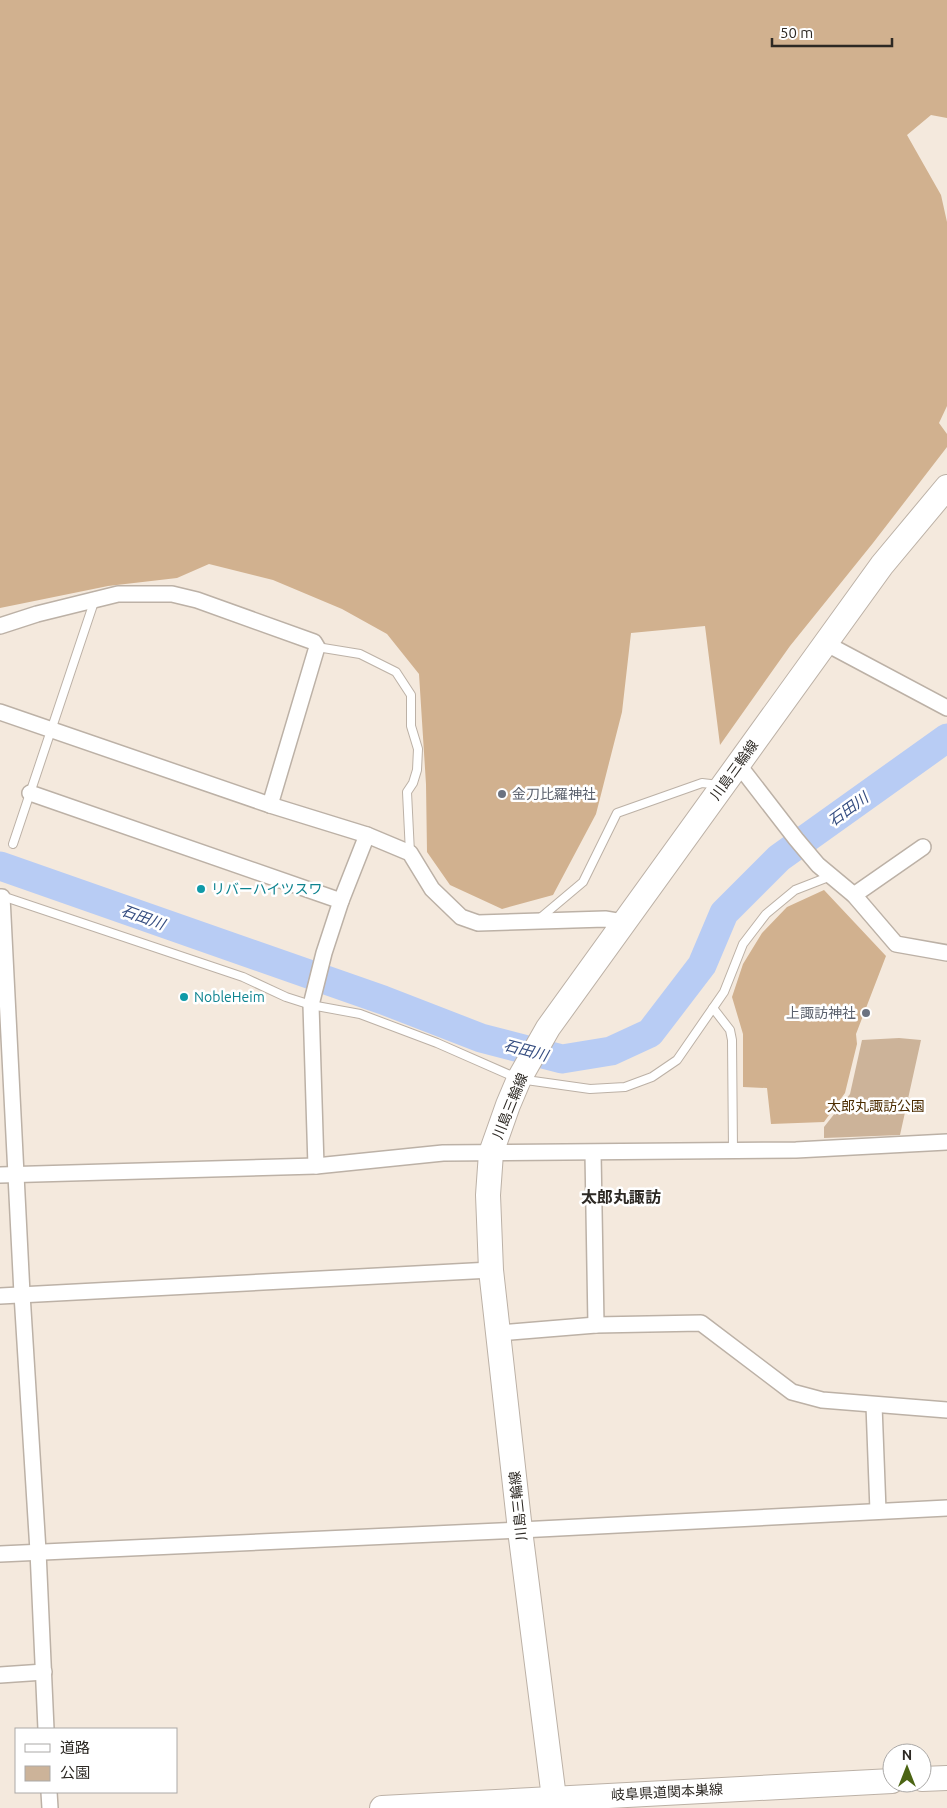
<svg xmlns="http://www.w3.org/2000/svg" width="947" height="1808" viewBox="0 0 947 1808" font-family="Ubuntu,'Noto Sans JP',sans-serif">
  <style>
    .green { fill: #ccb399 }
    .forest { fill: #d1b18f }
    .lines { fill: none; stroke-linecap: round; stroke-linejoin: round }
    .river { stroke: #b8ccf4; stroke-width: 29 }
    .lane-casing { stroke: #bcb1a6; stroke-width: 10 }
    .street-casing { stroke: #bcb1a6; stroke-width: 18 }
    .primary-casing { stroke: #bcb1a6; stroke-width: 26 }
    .lane { stroke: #fff; stroke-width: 8 }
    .street { stroke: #fff; stroke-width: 15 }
    .primary { stroke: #fff; stroke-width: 24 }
    .worship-dot { fill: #6b7280; stroke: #fff; stroke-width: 2 }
    .culture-dot { fill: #0f9aa8; stroke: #fff; stroke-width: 2 }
    .labels { text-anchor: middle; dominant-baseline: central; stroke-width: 5; stroke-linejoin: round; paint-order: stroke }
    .street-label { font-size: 14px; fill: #2d2924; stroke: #fff }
    .worship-label { font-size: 14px; fill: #5b616d; stroke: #fff; text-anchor: start }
    .culture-label { font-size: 14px; fill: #0d838f; stroke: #fff; text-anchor: start }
    .park-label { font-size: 14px; fill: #4c2c00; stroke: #fff }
    .water-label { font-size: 15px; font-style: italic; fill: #354d80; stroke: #fff }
    .quarter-label { font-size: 16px; font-weight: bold; fill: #2d2924; stroke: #fff }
  </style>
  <rect width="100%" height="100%" fill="#f4e9dd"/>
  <path class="green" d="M 899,1038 L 921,1040 L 900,1135 L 824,1138 L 824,1127 L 850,1094 L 862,1040 Z"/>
  <g class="forest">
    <path d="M 0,0 L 947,0 L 947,118 L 931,115 L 907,135 L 941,195 L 947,222 L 947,406 L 939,423 L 947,434 L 947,447 L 873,543 L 790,646 L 720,745 L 705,626 L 631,633 L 622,712 L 596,814 L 553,895 L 502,909 L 450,885 L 427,852 L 426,784 L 419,674 L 387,634 L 342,609 L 273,580 L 209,564 L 177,578 L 108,586 L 0,608 Z"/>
    <path d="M 824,890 L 886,956 L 856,1034 L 857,1044 L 845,1093 L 824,1122 L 771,1124 L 767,1088 L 743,1087 L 743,1034 L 732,997 L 743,964 L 762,933 L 787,907 Z"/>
  </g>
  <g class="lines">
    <path class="river" d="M 0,866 L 383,1000 L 481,1038 L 562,1059 L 611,1051 L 650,1033 L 702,965 L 724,913 L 779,858 L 947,738"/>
    <g class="lane-casing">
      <g id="lane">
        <path d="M 317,647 L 360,654 L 396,672 L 411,695 L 411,726 L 418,749 L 417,770 L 413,783 L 407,792 L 410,853"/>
        <path d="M 13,844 L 95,599"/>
        <path d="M 2,896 L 243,977 L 286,997 L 311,1005 L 360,1014 L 437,1043 L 519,1079 L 590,1089 L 625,1087 L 652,1077 L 677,1060 L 724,992 L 743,944 L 766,914 L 795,890 L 831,876"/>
        <path d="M 539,919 L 583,882 L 617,813 L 702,783 L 719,785"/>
        <path d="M 713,1008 L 730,1030 L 732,1040 L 733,1151"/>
      </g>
    </g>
    <g class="street-casing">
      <g id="street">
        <path d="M 0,626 L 37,614 L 118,594 L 172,594 L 197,600 L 314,642 L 317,647 L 270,805"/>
        <path d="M 825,643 L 947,708"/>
        <path d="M 0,712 L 270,805 L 367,835 L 410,853 L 432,889 L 461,917 L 478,923 L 605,919 L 623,922"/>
        <path d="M 738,764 L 796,839 L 818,865 L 854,895 L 896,944 L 947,953"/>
        <path d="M 30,793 L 341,901"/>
        <path d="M 854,895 L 923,847"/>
        <path d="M 0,897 L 2,897 L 22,1294 L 38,1551 L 46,1729"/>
        <path d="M 593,1153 L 596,1325"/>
        <path d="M 316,1166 L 311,1005 L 324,953 L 341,901 L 367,835"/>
        <path d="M 0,1175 L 316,1166 L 443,1153 L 796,1150 L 947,1142"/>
        <path d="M 0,1296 L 491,1270"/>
        <path d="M 498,1333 L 596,1325 L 701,1323 L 792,1392 L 822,1400 L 947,1410"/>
        <path d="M 874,1405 L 878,1511"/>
        <path d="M 0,1554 L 520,1530 L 947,1508"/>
        <path d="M 0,1675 L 44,1672"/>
        <path d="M 49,1792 L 50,1808"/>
      </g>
    </g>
    <g class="primary-casing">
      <g id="primary">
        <path d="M 922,1779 L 947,1778"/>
        <path d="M 554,1798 L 520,1530 L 491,1270 L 488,1195 L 491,1153 L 508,1105 L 519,1079 L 548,1028 L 882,565 L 947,487"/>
        <path d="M 382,1808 L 892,1781"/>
      </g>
    </g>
    <use href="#lane" class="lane"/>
    <use href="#street" class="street"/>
    <use href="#primary" class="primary"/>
  </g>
  <g class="worship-dot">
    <circle cx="502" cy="794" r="5"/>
    <circle cx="866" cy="1013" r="5"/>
  </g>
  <g class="culture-dot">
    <circle cx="201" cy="889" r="5"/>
    <circle cx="184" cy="997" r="5"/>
  </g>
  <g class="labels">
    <g class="street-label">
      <text transform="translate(734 770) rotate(-54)">川島三輪線</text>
      <text transform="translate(510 1106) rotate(-68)">川島三輪線</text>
      <text transform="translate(518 1506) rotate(-96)">川島三輪線</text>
      <text transform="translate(667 1792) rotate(-3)">岐阜県道関本巣線</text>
    </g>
    <g class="worship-label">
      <text x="512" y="794">金刀比羅神社</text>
      <text x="856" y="1013" text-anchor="end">上諏訪神社</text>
    </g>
    <g class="culture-label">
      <text x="211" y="889">リバーハイツスワ</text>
      <text x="194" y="997">NobleHeim</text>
    </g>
    <g class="park-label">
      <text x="876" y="1106">太郎丸諏訪公園</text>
    </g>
    <g class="water-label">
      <text transform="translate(848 809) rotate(-36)">石田川</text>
      <text transform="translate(143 917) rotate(20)">石田川</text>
      <text transform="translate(526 1050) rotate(15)">石田川</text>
    </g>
    <g class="quarter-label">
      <text x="621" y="1197">太郎丸諏訪</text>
    </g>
  </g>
  <rect x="15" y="1728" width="162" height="65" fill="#ffffff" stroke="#aba9a7"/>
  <rect x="25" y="1744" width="25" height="8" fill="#ffffff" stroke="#aba9a7"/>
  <text x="60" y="1753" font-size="15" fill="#2d2924">道路</text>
  <rect x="25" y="1766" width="25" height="15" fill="#ccb399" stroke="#aba9a7"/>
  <text x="60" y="1778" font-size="15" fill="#2d2924">公園</text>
  <g transform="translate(907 1768)"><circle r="24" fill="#ffffff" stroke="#aba9a7"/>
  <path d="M0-4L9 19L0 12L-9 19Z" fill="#4b6413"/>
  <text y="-8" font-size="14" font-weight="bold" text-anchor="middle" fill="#2d2924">N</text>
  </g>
  <path d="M772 38v8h120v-8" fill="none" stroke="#2d2924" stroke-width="2.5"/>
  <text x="780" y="38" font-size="15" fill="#2d2924" stroke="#ffffff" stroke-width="4" paint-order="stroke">50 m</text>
</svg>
